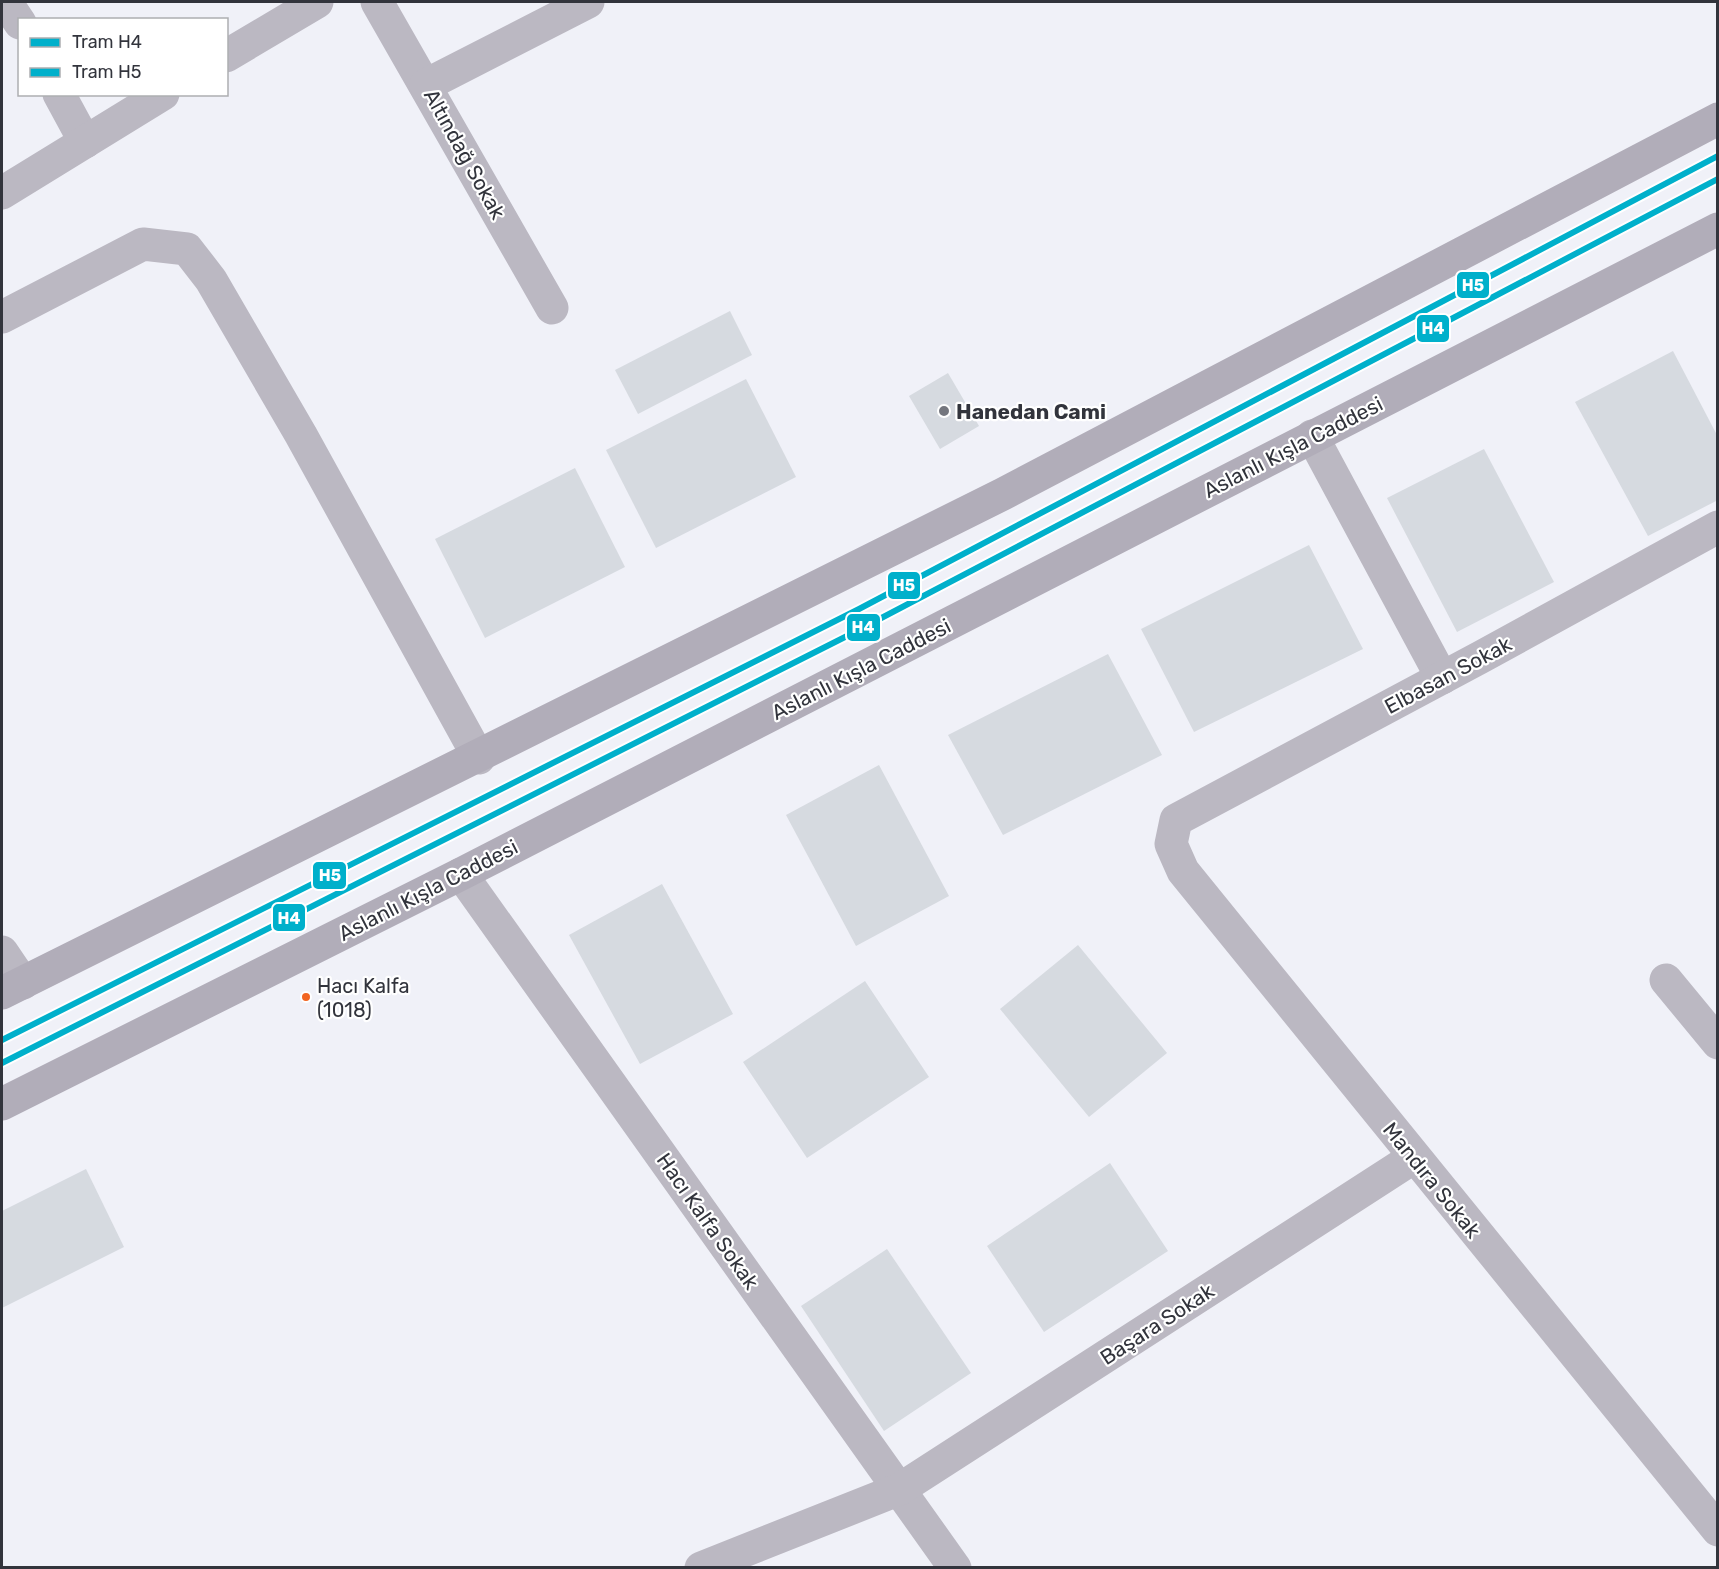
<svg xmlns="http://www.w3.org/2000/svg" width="1719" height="1569" viewBox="0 0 1719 1569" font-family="Rubik,sans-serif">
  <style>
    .building { fill: #d6dae0 }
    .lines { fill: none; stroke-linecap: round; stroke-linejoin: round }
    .minor { stroke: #bbb8c2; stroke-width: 33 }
    .secondary { stroke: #b1adb9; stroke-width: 33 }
    .tram-1-casing { stroke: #fff; stroke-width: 10 }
    .tram-2-casing { stroke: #fff; stroke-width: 10 }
    .tram-1 { stroke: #00b0cb; stroke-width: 6 }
    .tram-2 { stroke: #00b0cb; stroke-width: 6 }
    .poi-dot { fill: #74767e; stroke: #fff; stroke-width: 2 }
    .bus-dot { fill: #f26522; stroke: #fff; stroke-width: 2 }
    .labels { text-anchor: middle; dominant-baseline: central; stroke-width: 4.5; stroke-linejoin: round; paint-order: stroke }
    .bus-label { font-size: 20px; fill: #32343c; stroke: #fff; text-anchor: start }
    .street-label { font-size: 21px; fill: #32343c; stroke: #fff }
    .poi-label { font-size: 21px; font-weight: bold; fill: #32343c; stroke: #fff; text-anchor: start }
    .line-badge { stroke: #fff; stroke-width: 2 }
    .badge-label { font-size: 16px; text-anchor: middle; font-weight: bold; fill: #fff }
  </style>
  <rect width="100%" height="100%" fill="#f0f1f8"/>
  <g class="building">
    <path d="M 730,311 L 752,355 L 638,414 L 615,370 Z"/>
    <path d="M 1673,351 L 1718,437 L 1718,500 L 1648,536 L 1575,402 Z"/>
    <path d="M 948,373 L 979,426 L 940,449 L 909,396 Z"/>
    <path d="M 746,379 L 796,477 L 656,548 L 606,450 Z"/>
    <path d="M 1484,449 L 1554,582 L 1457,632 L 1387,498 Z"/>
    <path d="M 575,468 L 625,567 L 485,638 L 435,539 Z"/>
    <path d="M 1309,545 L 1363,649 L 1194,732 L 1141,629 Z"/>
    <path d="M 1108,654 L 1162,755 L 1003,835 L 948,735 Z"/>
    <path d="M 879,765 L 949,896 L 856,946 L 786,815 Z"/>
    <path d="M 662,884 L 733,1014 L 640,1064 L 569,935 Z"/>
    <path d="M 1078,945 L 1167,1053 L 1089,1117 L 1000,1009 Z"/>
    <path d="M 865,981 L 929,1077 L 807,1158 L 743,1062 Z"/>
    <path d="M 1110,1163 L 1168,1251 L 1044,1332 L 987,1246 Z"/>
    <path d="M 86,1169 L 124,1247 L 2,1308 L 2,1211 Z"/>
    <path d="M 887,1249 L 971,1373 L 884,1431 L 801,1306 Z"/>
  </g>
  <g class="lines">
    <g class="minor">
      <path d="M 6,2 L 20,23"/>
      <path d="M 377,2 L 552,308"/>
      <path d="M 226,56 L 317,2"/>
      <path d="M 426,85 L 588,2"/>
      <path d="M 59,94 L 85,142"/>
      <path d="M 2,193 L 163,94"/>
      <path d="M 2,317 L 143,244 L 187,249 L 211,280 L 301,435 L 479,758"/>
      <path d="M 1312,436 L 1442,678"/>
      <path d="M 1718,527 L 1481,657 L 1176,820 L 1171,844 L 1183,871 L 1718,1530"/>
      <path d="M 461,874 L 955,1568"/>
      <path d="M 2,952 L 23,983"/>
      <path d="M 1666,980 L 1718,1043"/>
      <path d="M 701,1568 L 900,1489 L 1413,1158"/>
    </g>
    <g class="secondary">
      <path d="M 2,993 L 1003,494 L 1718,119"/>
      <path d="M 2,1104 L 461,874 L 1718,229"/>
    </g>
    <g class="tram-1-casing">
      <path id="tram-1" d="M 2,1063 L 847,636 L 1718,179"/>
    </g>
    <g class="tram-2-casing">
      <path id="tram-2" d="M 2,1040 L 859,609 L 1718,156"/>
    </g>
    <use href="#tram-1" class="tram-1"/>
    <use href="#tram-2" class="tram-2"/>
  </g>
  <circle class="poi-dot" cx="944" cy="411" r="6"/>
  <circle class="bus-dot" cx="306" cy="997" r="5"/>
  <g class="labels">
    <g class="bus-label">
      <text x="317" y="986">Hacı Kalfa<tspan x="317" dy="24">(1018)</tspan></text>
    </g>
    <g class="street-label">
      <text transform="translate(465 154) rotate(61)">Altındağ Sokak</text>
      <text transform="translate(1293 447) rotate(-27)">Aslanlı Kışla Caddesi</text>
      <text transform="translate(861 669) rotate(-27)">Aslanlı Kışla Caddesi</text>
      <text transform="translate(1448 675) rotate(-28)">Elbasan Sokak</text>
      <text transform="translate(428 890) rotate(-27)">Aslanlı Kışla Caddesi</text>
      <text transform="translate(1432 1180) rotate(51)">Mandıra Sokak</text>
      <text transform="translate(708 1221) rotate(55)">Hacı Kalfa Sokak</text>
      <text transform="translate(1157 1324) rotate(-33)">Başara Sokak</text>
    </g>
    <g class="poi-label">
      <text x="956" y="411">Hanedan Cami</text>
    </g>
  </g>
  <g class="line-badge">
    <rect x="1456" y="271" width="34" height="28" rx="6" fill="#00b0cb"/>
    <rect x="1416" y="314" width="34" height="29" rx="6" fill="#00b0cb"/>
    <rect x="887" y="571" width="34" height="29" rx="6" fill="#00b0cb"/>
    <rect x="846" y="613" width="35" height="29" rx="6" fill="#00b0cb"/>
    <rect x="312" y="861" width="35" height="29" rx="6" fill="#00b0cb"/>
    <rect x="272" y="903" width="34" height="29" rx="6" fill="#00b0cb"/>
  </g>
  <g class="badge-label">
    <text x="1473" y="291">H5</text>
    <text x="1433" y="334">H4</text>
    <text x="904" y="591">H5</text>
    <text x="863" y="633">H4</text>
    <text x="330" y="881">H5</text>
    <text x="289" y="924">H4</text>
  </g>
  <rect width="1719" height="1569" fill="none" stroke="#32343c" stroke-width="6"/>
  <rect x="18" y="18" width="210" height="78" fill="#ffffff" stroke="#adaeb1" stroke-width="1.5"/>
  <rect x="30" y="38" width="30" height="9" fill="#00b0cb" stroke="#adaeb1" stroke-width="1.5"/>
  <text x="72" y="48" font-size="18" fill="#32343c">Tram H4</text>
  <rect x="30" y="68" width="30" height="9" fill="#00b0cb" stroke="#adaeb1" stroke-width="1.5"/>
  <text x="72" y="78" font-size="18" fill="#32343c">Tram H5</text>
</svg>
